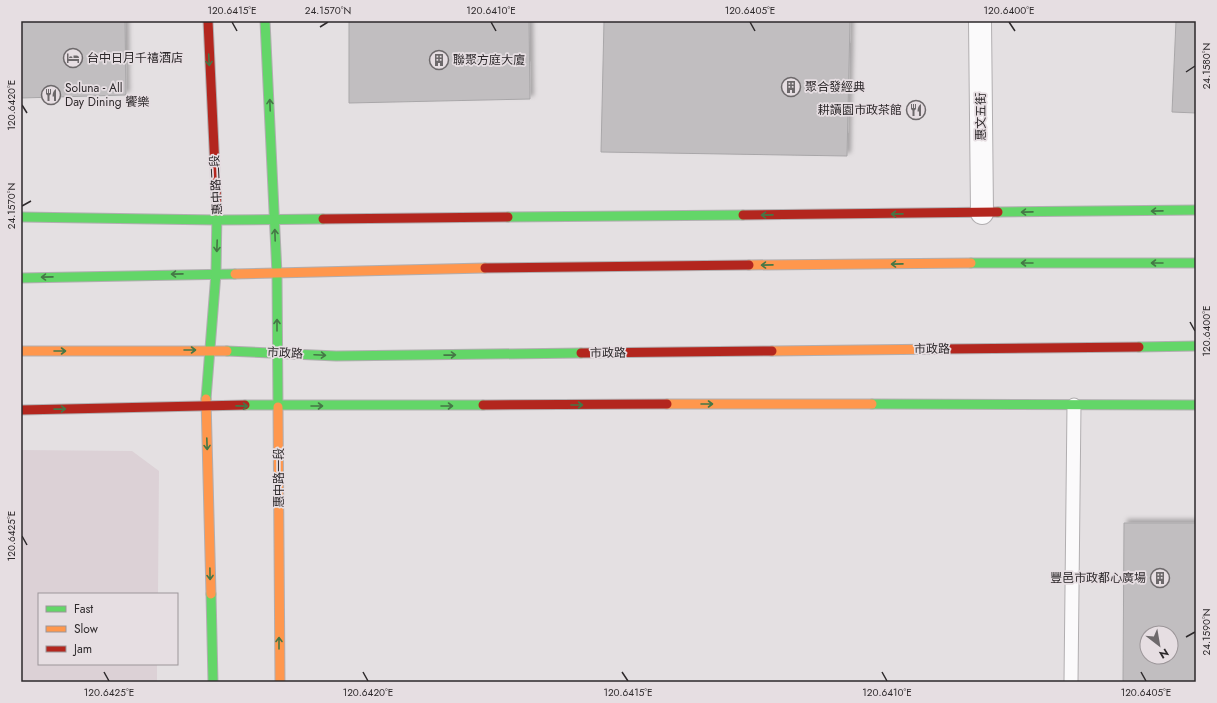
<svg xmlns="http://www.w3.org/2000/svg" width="1217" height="703" viewBox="0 0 1217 703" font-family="Jost,'Noto Sans TC',sans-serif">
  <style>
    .built { fill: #dcd1d6 }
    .building { fill: #c1bec0; stroke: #a9a7a9; fill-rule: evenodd; filter: url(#shadow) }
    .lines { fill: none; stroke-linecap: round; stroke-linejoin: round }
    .lane-casing { stroke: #b1aeb0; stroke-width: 15 }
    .street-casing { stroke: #b1aeb0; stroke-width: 24 }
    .fast-casing { stroke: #b1aeb0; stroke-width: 11 }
    .slow-casing { stroke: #b1aeb0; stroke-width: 11 }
    .jam-casing { stroke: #b1aeb0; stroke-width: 11 }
    .lane { stroke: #fbfafb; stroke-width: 13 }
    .street { stroke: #fbfafb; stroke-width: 22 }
    .fast { stroke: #63d668; stroke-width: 9 }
    .slow { stroke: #ff974d; stroke-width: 9 }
    .jam { stroke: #b3261e; stroke-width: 9 }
    .oneway { stroke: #457746 }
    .ticks { fill: none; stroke: #2d292b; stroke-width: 1.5 }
    .labels { text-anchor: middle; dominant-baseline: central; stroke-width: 3.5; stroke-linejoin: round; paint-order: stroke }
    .poi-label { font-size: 12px; fill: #2d292b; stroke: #e6dee2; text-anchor: start }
    .street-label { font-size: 12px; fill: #2d292b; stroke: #e6dee2 }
    .neatline { fill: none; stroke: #2d292b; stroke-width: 1.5 }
    .ticks-label { font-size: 10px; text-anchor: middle; fill: #2d292b }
  </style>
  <defs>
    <filter id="shadow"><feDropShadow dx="3.5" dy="-3.5" stdDeviation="2" flood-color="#0004"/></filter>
  </defs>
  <rect width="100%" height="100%" fill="#e4e0e2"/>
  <path class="built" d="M 21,450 L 132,451 L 159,471 L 158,594 L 39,594 L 39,664 L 157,664 L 157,682 L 21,682 Z"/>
  <g class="building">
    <path d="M 21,21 L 125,21 L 126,95 L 21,98 Z"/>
    <path d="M 349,21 L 529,21 L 530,99 L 349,103 Z"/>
    <path d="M 604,21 L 850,21 L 847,156 L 601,152 Z"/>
    <path d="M 1176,21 L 1196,21 L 1196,113 L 1172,112 Z"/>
    <path d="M 1124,523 L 1196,523 L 1196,682 L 1123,682 ZM 1147,633 L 1171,633 L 1171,657 L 1147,657 Z"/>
  </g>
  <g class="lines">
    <g class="lane-casing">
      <path id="lane" d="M 1071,682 L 1074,405"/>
    </g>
    <g class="street-casing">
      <path id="street" d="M 980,21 L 982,213"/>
    </g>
    <g class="fast-casing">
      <g id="fast">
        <path d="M 265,21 L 277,274 L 278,407"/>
        <path d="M 998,212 L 1196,210"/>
        <path d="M 21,217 L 217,220 L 323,219"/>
        <path d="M 508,217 L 743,215"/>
        <path d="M 971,263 L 1196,263"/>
        <path d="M 21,278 L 235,274"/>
        <path d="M 1139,347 L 1196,346"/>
        <path d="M 227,351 L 336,356 L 581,353"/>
        <path d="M 206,399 L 216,273 L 217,211"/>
        <path d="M 872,404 L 1196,405"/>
        <path d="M 245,405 L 483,405"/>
        <path d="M 211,594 L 213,682"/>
      </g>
    </g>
    <g class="slow-casing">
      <g id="slow">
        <path d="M 749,265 L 971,263"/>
        <path d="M 235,274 L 485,268"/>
        <path d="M 21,351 L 227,351"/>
        <path d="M 772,351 L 944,349"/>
        <path d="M 206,399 L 211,594"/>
        <path d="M 667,404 L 872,404"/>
        <path d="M 278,407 L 280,682"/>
      </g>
    </g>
    <g class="jam-casing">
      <g id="jam">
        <path d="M 208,21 L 217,211"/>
        <path d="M 743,215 L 998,212"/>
        <path d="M 323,219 L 508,217"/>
        <path d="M 485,268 L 749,265"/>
        <path d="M 944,349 L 1139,347"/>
        <path d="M 581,353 L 772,351"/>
        <path d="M 483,405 L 667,404"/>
        <path d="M 21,410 L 245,405"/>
      </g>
    </g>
    <use href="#lane" class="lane"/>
    <use href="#street" class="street"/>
    <use href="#fast" class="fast"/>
    <use href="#slow" class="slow"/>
    <use href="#jam" class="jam"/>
  </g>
  <defs><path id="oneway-shaft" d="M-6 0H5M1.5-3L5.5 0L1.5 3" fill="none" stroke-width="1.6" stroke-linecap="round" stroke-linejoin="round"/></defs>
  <g class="oneway">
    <use href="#oneway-shaft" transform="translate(209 60) rotate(87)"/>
    <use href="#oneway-shaft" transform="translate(270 105) rotate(-92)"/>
    <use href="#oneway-shaft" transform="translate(1157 211) rotate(179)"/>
    <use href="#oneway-shaft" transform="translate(1027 212) rotate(179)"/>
    <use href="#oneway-shaft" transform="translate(897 214) rotate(179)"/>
    <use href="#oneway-shaft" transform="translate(767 215) rotate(179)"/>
    <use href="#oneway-shaft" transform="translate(275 235) rotate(-92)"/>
    <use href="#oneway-shaft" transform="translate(217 246) rotate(92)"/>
    <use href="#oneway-shaft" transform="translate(1027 263) rotate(-180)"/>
    <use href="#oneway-shaft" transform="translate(1157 263) rotate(-180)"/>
    <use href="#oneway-shaft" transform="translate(897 264) rotate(179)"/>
    <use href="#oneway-shaft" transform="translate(767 265) rotate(179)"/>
    <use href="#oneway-shaft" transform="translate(177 274) rotate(179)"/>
    <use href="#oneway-shaft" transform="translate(47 277) rotate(179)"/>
    <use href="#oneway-shaft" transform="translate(277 325) rotate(-90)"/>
    <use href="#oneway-shaft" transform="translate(190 350)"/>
    <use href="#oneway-shaft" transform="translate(60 351)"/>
    <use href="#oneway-shaft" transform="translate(320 355) rotate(3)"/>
    <use href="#oneway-shaft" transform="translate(450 355) rotate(-1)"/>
    <use href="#oneway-shaft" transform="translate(707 404)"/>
    <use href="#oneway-shaft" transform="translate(577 405)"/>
    <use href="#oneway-shaft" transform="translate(242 406) rotate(1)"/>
    <use href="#oneway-shaft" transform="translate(317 406)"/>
    <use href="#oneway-shaft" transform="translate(447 406)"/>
    <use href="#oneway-shaft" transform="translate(60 409) rotate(-1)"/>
    <use href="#oneway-shaft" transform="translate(207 444) rotate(88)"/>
    <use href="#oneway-shaft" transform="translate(210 574) rotate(89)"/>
    <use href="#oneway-shaft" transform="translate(279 643) rotate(-90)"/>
  </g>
  <path class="ticks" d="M 232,22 L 237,31M 491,22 L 496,31M 750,22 L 755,31M 1009,22 L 1015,31M 320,27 L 328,22M 1186,72 L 1195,66M 22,105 L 27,113M 22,206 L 31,201M 1190,322 L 1195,331M 22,536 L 27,545M 1186,637 L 1195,632M 104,672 L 109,681M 363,672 L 368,681M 622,672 L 628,681M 882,672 L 887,681M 1141,672 L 1146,681"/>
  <defs>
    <g id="hotel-ring" transform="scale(1)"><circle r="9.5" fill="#e6dee2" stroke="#6d696b" stroke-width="1.5"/><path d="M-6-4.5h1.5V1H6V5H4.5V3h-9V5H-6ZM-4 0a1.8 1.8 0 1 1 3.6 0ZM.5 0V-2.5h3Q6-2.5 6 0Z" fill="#6d696b"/></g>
    <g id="building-ring" transform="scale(1)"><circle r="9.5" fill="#e6dee2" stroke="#6d696b" stroke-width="1.5"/><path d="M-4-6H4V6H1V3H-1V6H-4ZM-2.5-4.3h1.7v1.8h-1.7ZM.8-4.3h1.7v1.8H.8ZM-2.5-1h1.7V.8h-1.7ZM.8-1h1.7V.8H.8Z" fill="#6d696b"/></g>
    <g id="restaurant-ring" transform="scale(1)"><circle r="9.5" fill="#e6dee2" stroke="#6d696b" stroke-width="1.5"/><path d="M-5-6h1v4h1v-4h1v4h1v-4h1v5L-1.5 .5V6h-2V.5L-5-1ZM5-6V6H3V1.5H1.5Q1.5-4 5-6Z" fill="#6d696b"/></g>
  </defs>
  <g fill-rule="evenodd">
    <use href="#hotel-ring" x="73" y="58"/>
    <use href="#building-ring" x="439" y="60"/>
    <use href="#building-ring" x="791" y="87"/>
    <use href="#restaurant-ring" x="51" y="95"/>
    <use href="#restaurant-ring" x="916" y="110"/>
    <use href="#building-ring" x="1160" y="578"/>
  </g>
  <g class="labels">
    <g class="poi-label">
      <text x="87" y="58">台中日月千禧酒店</text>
      <text x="453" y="60">聯聚方庭大廈</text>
      <text x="805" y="87">聚合發經典</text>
      <text x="65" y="88">Soluna - All<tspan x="65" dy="14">Day Dining 饗樂</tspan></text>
      <text x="902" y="110" text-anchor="end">耕讀園市政茶館</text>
      <text x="1146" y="578" text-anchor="end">豐邑市政都心廣場</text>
    </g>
    <g class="street-label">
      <text transform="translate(981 117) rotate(-90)">惠文五街</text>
      <text transform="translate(216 185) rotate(-93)">惠中路二段</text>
      <text transform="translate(932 349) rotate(-1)">市政路</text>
      <text transform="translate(285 353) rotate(3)">市政路</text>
      <text transform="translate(608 353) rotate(-1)">市政路</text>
      <text transform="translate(279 478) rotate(-90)">惠中路一段</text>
    </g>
  </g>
  <rect width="1217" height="703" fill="none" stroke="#e6dee2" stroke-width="44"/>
  <rect x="38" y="593" width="140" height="72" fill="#e6dee2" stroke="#9c9699"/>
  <rect x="46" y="606" width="20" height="6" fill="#63d668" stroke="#9c9699"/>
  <text x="74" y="613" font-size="12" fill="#2d292b">Fast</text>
  <rect x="46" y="626" width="20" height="6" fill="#ff974d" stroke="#9c9699"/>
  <text x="74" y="633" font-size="12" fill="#2d292b">Slow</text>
  <rect x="46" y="646" width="20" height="6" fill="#b3261e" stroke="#9c9699"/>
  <text x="74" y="653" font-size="12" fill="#2d292b">Jam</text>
  <g transform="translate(1159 645) rotate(149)"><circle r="19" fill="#e6dee2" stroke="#9c9699"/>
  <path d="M0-3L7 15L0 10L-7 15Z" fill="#6d696b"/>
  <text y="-6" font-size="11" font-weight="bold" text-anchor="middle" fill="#2d292b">N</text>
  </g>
  <rect x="22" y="22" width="1173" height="659" class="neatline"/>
  <g class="ticks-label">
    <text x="232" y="14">120.6415°E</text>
    <text x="328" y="14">24.1570°N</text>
    <text x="491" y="14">120.6410°E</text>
    <text x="750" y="14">120.6405°E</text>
    <text x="1009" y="14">120.6400°E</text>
    <text transform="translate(1206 66) rotate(-90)" y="4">24.1580°N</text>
    <text transform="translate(11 105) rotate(-90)" y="4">120.6420°E</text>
    <text transform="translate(11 206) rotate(-90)" y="4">24.1570°N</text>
    <text transform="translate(1206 331) rotate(-90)" y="4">120.6400°E</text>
    <text transform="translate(11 536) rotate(-90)" y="4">120.6425°E</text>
    <text transform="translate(1206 632) rotate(-90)" y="4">24.1590°N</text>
    <text x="109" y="696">120.6425°E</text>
    <text x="368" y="696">120.6420°E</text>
    <text x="628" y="696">120.6415°E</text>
    <text x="887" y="696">120.6410°E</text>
    <text x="1146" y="696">120.6405°E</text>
  </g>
</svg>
